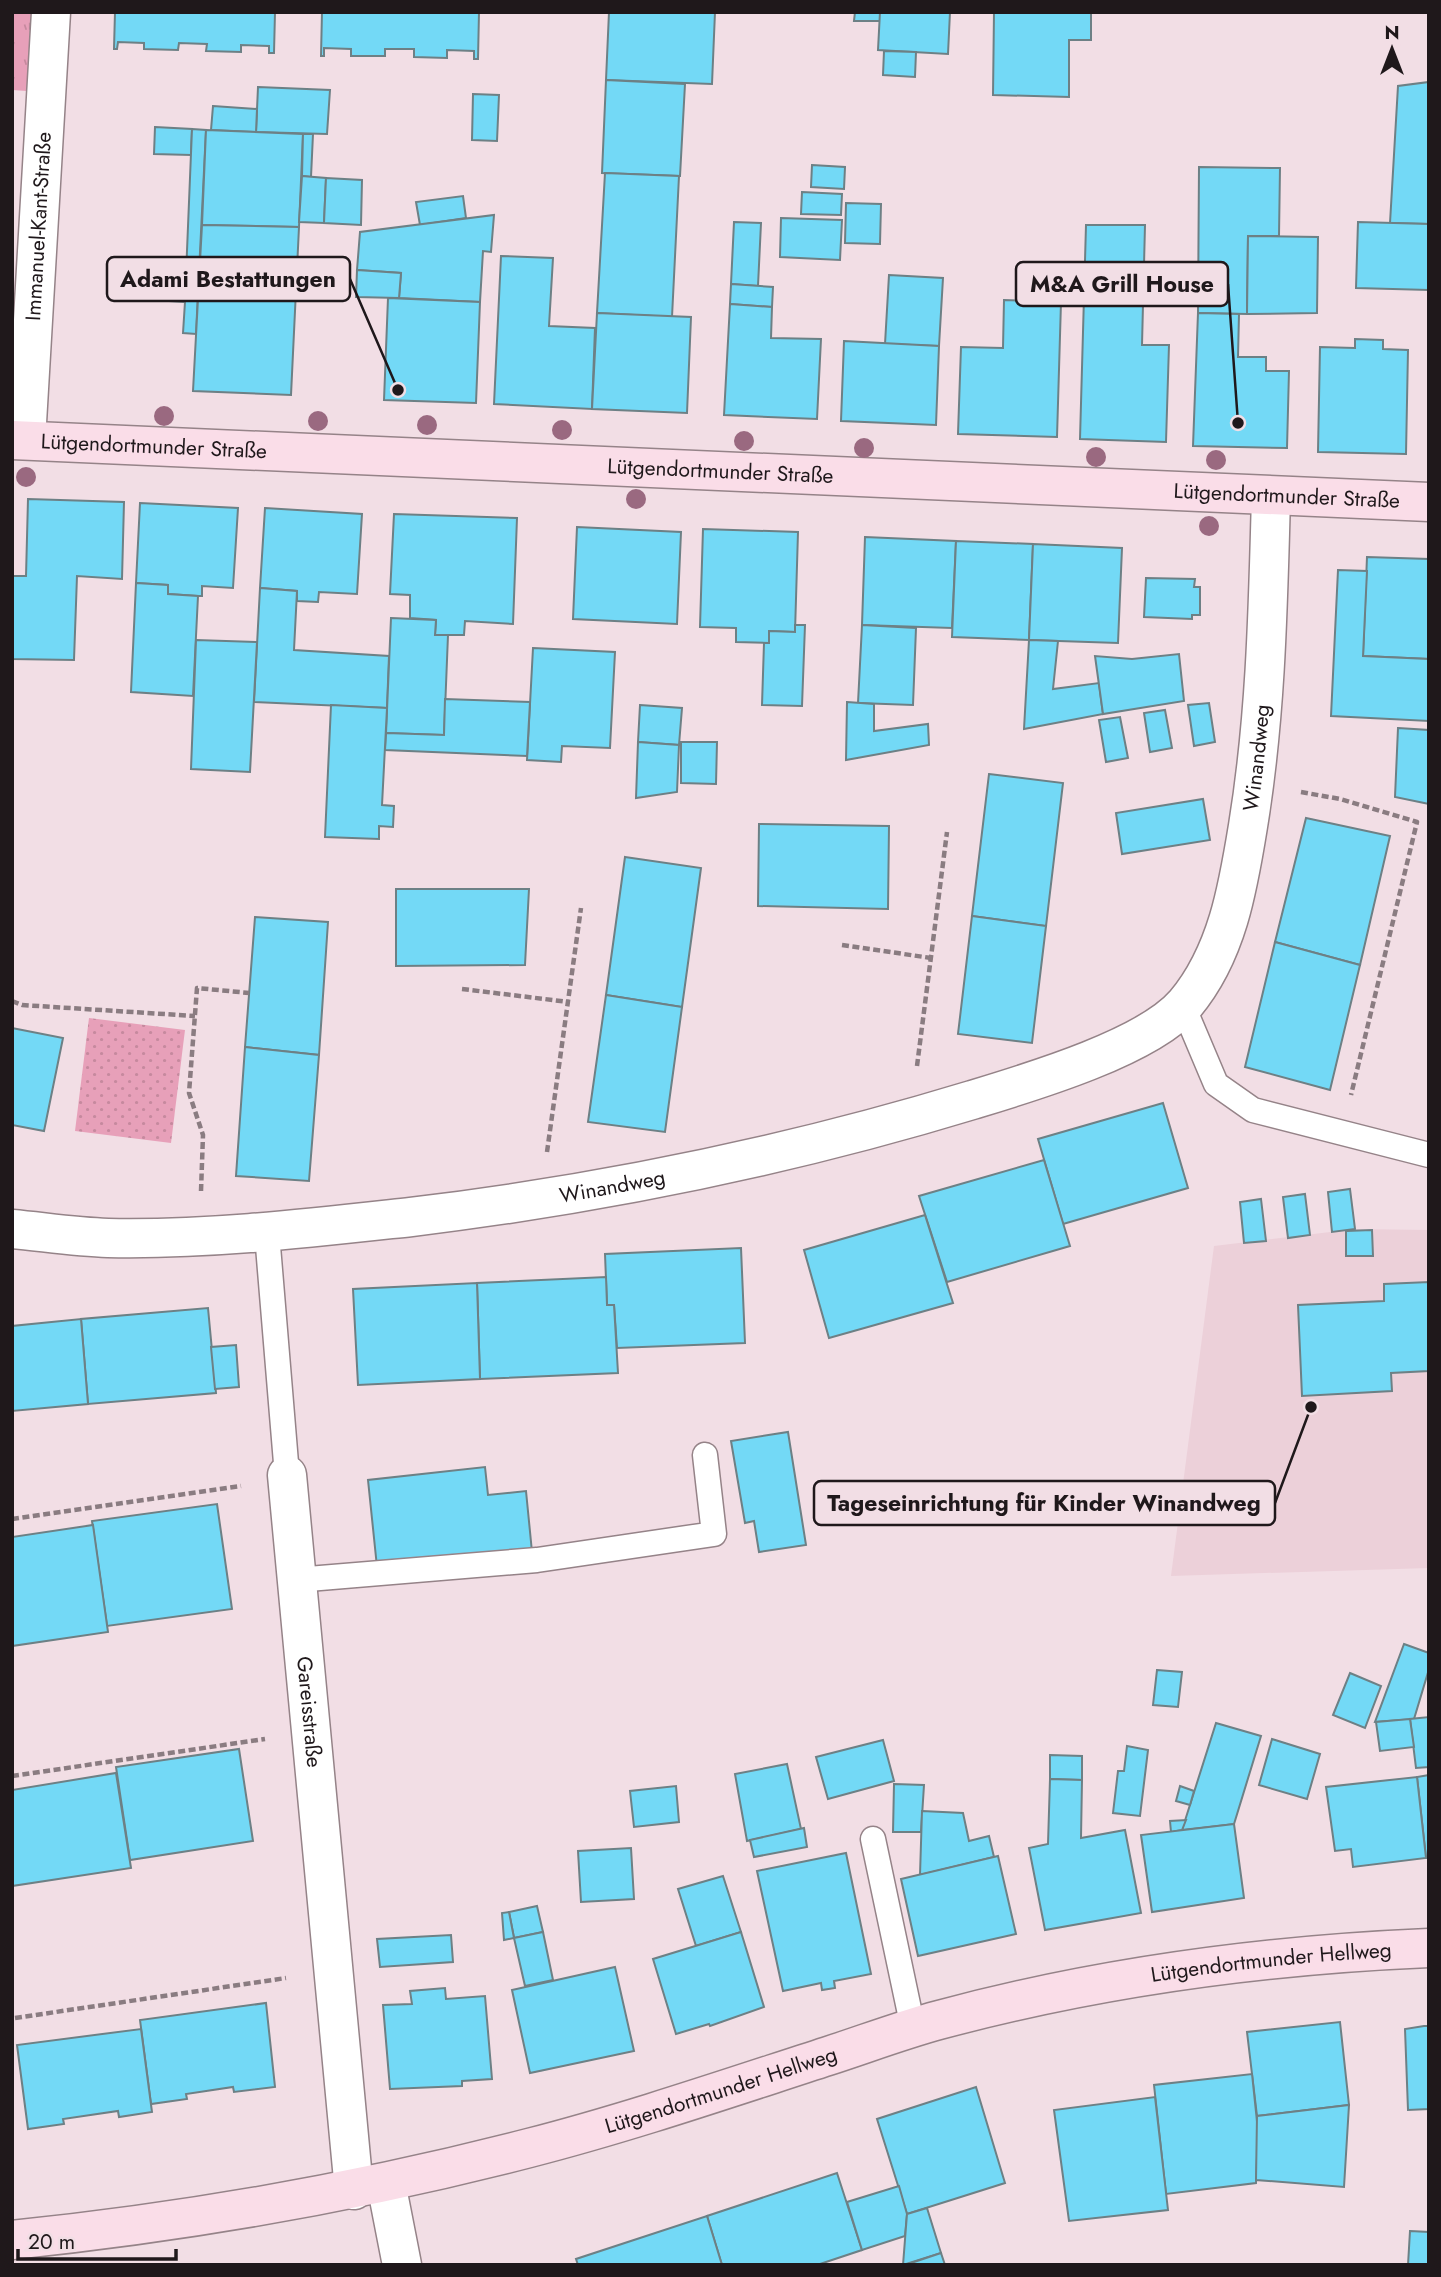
<svg xmlns="http://www.w3.org/2000/svg" width="1441" height="2277" viewBox="0 0 1441 2277" font-family="Jost,sans-serif">
  <style>
    .built { fill: #ecd0d9 }
    .grass { fill: url(#grass-tufts) }
    .park { fill: url(#park-dots) }
    .building { fill: #73d9f6; stroke: #6d8085; stroke-width: 2 }
    .lines { fill: none; stroke-linecap: round; stroke-linejoin: round }
    .lane-casing { stroke: #958388; stroke-width: 27 }
    .street-casing { stroke: #958388; stroke-width: 41 }
    .secondary-casing { stroke: #958388; stroke-width: 41 }
    .path { stroke: #8a7c81; stroke-width: 4.5; stroke-dasharray: 7 3.5; stroke-linecap: butt }
    .lane { stroke: #fff; stroke-width: 24 }
    .street { stroke: #fff; stroke-width: 38 }
    .secondary { stroke: #fadde8; stroke-width: 38 }
    .tree { fill: #9a6980 }
    .labels { text-anchor: middle; dominant-baseline: central; stroke-width: 7; stroke-linejoin: round; paint-order: stroke }
    .street-label { font-size: 21px; fill: #1f181b; stroke: #f2dee5 }
    .leader { fill: none; stroke: #1f181b; stroke-width: 2.5 }
    .callout-dot { fill: #1f181b; stroke: #f2dee5; stroke-width: 2.5 }
    .callout { fill: #f2dee5; stroke: #1f181b; stroke-width: 2.5 }
    .callout-label { font-size: 23px; text-anchor: middle; font-weight: bold; fill: #1f181b }
  </style>
  <defs>
    <pattern id="grass-tufts" width="24" height="20" patternUnits="userSpaceOnUse" patternTransform="scale(1.75)"><rect width="24" height="20" fill="#e7a0b9"/><path d="M3 7l-1-3M5 7V3M7 7l1-3M15 17l-1-3M17 17v-4M19 17l1-3" fill="none" stroke="#c6899e"/></pattern>
    <pattern id="park-dots" width="8" height="8" patternUnits="userSpaceOnUse" patternTransform="scale(1.75)"><rect width="8" height="8" fill="#e7a0b9"/><path d="M2 2h.1M6 6h.1" fill="none" stroke="#c6899e" stroke-width="1.8" stroke-linecap="round"/></pattern>
  </defs>
  <rect width="100%" height="100%" fill="#f2dee5"/>
  <path class="built" d="M 1355,1229 L 1429,1230 L 1429,1568 L 1171,1576 L 1214,1246 Z"/>
  <path class="grass" d="M 12,12 L 31,12 L 27,91 L 12,90 Z"/>
  <path class="park" d="M 89,1018 L 185,1030 L 171,1143 L 75,1131 Z"/>
  <g class="building">
    <path d="M 115,12 L 275,12 L 274,53 L 269,53 L 269,46 L 241,45 L 241,52 L 206,51 L 207,44 L 179,43 L 178,50 L 144,49 L 144,43 L 118,42 L 117,49 L 114,49 Z"/>
    <path d="M 322,12 L 479,12 L 478,59 L 474,59 L 474,51 L 447,50 L 447,58 L 414,57 L 414,49 L 385,49 L 385,56 L 351,56 L 351,49 L 324,48 L 324,56 L 321,56 Z"/>
    <path d="M 609,12 L 715,12 L 712,84 L 606,80 Z"/>
    <path d="M 855,12 L 880,12 L 880,21 L 854,21 Z"/>
    <path d="M 880,12 L 950,12 L 948,54 L 878,50 Z"/>
    <path d="M 994,12 L 1091,12 L 1091,40 L 1069,40 L 1069,97 L 993,95 Z"/>
    <path d="M 884,51 L 916,52 L 915,77 L 883,75 Z"/>
    <path d="M 606,80 L 685,84 L 680,176 L 602,173 Z"/>
    <path d="M 1429,82 L 1429,224 L 1390,223 L 1398,86 Z"/>
    <path d="M 258,87 L 330,90 L 327,134 L 256,132 Z"/>
    <path d="M 473,94 L 499,95 L 497,141 L 472,140 Z"/>
    <path d="M 213,106 L 257,109 L 256,132 L 211,130 Z"/>
    <path d="M 155,127 L 192,129 L 191,155 L 154,154 Z"/>
    <path d="M 192,129 L 206,130 L 196,334 L 183,333 L 185,302 L 170,301 L 172,274 L 186,275 Z"/>
    <path d="M 206,130 L 303,134 L 299,227 L 202,225 Z"/>
    <path d="M 303,134 L 313,134 L 311,177 L 302,176 Z"/>
    <path d="M 812,165 L 845,167 L 844,189 L 811,187 Z"/>
    <path d="M 1199,167 L 1280,168 L 1279,236 L 1248,236 L 1247,314 L 1198,313 Z"/>
    <path d="M 605,173 L 679,176 L 672,317 L 597,313 Z"/>
    <path d="M 302,176 L 326,178 L 324,223 L 299,222 Z"/>
    <path d="M 326,178 L 362,180 L 361,225 L 324,223 Z"/>
    <path d="M 802,192 L 842,194 L 841,215 L 801,214 Z"/>
    <path d="M 463,196 L 466,218 L 420,225 L 416,202 Z"/>
    <path d="M 846,203 L 881,204 L 880,244 L 845,243 Z"/>
    <path d="M 494,215 L 491,252 L 483,251 L 480,302 L 399,298 L 401,273 L 357,270 L 360,232 Z"/>
    <path d="M 781,218 L 842,220 L 840,260 L 780,257 Z"/>
    <path d="M 734,222 L 761,223 L 758,286 L 731,284 Z"/>
    <path d="M 1358,222 L 1429,224 L 1429,290 L 1356,288 Z"/>
    <path d="M 202,225 L 299,227 L 291,395 L 193,391 Z"/>
    <path d="M 1086,225 L 1145,225 L 1142,345 L 1169,345 L 1166,442 L 1080,439 Z"/>
    <path d="M 1248,236 L 1318,237 L 1317,313 L 1247,314 Z"/>
    <path d="M 501,256 L 553,258 L 549,326 L 595,328 L 592,409 L 494,404 Z"/>
    <path d="M 357,270 L 401,273 L 399,298 L 356,297 Z"/>
    <path d="M 889,275 L 943,278 L 939,346 L 885,344 Z"/>
    <path d="M 731,284 L 773,287 L 772,307 L 730,304 Z"/>
    <path d="M 388,298 L 480,302 L 476,403 L 384,400 Z"/>
    <path d="M 1004,300 L 1061,302 L 1057,437 L 958,434 L 961,347 L 1003,348 Z"/>
    <path d="M 730,304 L 772,307 L 771,338 L 821,339 L 817,419 L 724,415 Z"/>
    <path d="M 597,313 L 691,317 L 687,413 L 592,409 Z"/>
    <path d="M 1198,313 L 1239,314 L 1238,357 L 1266,357 L 1266,371 L 1289,371 L 1287,448 L 1193,446 Z"/>
    <path d="M 1355,339 L 1383,340 L 1383,349 L 1408,350 L 1406,454 L 1318,452 L 1320,347 L 1355,348 Z"/>
    <path d="M 844,341 L 939,346 L 936,425 L 841,421 Z"/>
    <path d="M 28,499 L 124,502 L 122,579 L 77,576 L 74,660 L 12,659 L 12,576 L 26,576 Z"/>
    <path d="M 140,503 L 238,508 L 233,588 L 202,586 L 202,596 L 198,596 L 168,594 L 168,585 L 136,583 Z"/>
    <path d="M 265,508 L 362,514 L 357,594 L 319,592 L 318,602 L 297,601 L 297,591 L 260,588 Z"/>
    <path d="M 394,514 L 517,518 L 513,624 L 465,621 L 464,635 L 435,635 L 436,620 L 410,618 L 410,595 L 390,594 Z"/>
    <path d="M 577,527 L 681,532 L 677,624 L 573,619 Z"/>
    <path d="M 703,529 L 798,532 L 795,632 L 769,631 L 769,643 L 736,642 L 736,628 L 700,627 Z"/>
    <path d="M 865,537 L 956,541 L 952,628 L 862,625 Z"/>
    <path d="M 956,541 L 1033,544 L 1029,640 L 952,637 Z"/>
    <path d="M 1033,544 L 1122,548 L 1118,643 L 1029,640 Z"/>
    <path d="M 1367,557 L 1429,559 L 1429,659 L 1363,656 Z"/>
    <path d="M 1338,570 L 1367,571 L 1363,656 L 1429,659 L 1429,721 L 1331,716 Z"/>
    <path d="M 1146,578 L 1195,579 L 1194,587 L 1200,587 L 1200,615 L 1192,615 L 1192,619 L 1144,617 Z"/>
    <path d="M 136,583 L 168,585 L 168,594 L 198,596 L 193,696 L 131,692 Z"/>
    <path d="M 260,588 L 297,591 L 294,650 L 389,656 L 387,708 L 254,702 Z"/>
    <path d="M 391,618 L 436,620 L 435,635 L 448,635 L 444,735 L 386,733 Z"/>
    <path d="M 795,625 L 805,625 L 802,706 L 762,705 L 764,643 L 769,643 L 769,631 L 795,632 Z"/>
    <path d="M 862,625 L 916,628 L 913,705 L 858,703 Z"/>
    <path d="M 196,640 L 257,642 L 250,772 L 191,769 Z"/>
    <path d="M 1029,640 L 1058,641 L 1053,689 L 1099,683 L 1103,714 L 1024,729 Z"/>
    <path d="M 533,648 L 615,652 L 610,748 L 562,746 L 561,762 L 527,760 Z"/>
    <path d="M 1179,654 L 1184,701 L 1103,714 L 1095,656 L 1132,659 Z"/>
    <path d="M 445,699 L 530,702 L 527,756 L 385,750 L 386,733 L 444,735 Z"/>
    <path d="M 847,702 L 874,704 L 874,731 L 928,724 L 929,745 L 846,760 Z"/>
    <path d="M 1209,703 L 1215,742 L 1194,746 L 1188,705 Z"/>
    <path d="M 331,705 L 387,708 L 382,805 L 394,806 L 393,827 L 379,826 L 379,839 L 325,837 Z"/>
    <path d="M 640,705 L 682,708 L 679,745 L 638,742 Z"/>
    <path d="M 1165,710 L 1172,748 L 1150,752 L 1144,713 Z"/>
    <path d="M 1120,717 L 1128,758 L 1106,762 L 1099,720 Z"/>
    <path d="M 1398,728 L 1429,730 L 1429,804 L 1395,797 Z"/>
    <path d="M 638,742 L 679,745 L 677,792 L 636,798 Z"/>
    <path d="M 681,742 L 717,742 L 716,784 L 681,783 Z"/>
    <path d="M 989,774 L 1063,783 L 1046,926 L 972,916 Z"/>
    <path d="M 1203,799 L 1210,840 L 1122,854 L 1116,813 Z"/>
    <path d="M 1306,818 L 1390,836 L 1360,965 L 1275,942 Z"/>
    <path d="M 759,824 L 889,826 L 888,909 L 758,906 Z"/>
    <path d="M 625,857 L 701,868 L 682,1007 L 606,995 Z"/>
    <path d="M 396,889 L 529,889 L 525,965 L 396,966 Z"/>
    <path d="M 972,916 L 1046,926 L 1032,1043 L 958,1034 Z"/>
    <path d="M 255,917 L 328,922 L 319,1055 L 245,1047 Z"/>
    <path d="M 1275,942 L 1360,965 L 1330,1090 L 1245,1067 Z"/>
    <path d="M 606,995 L 682,1007 L 665,1132 L 588,1122 Z"/>
    <path d="M 12,1028 L 63,1038 L 44,1131 L 12,1125 Z"/>
    <path d="M 245,1047 L 319,1055 L 309,1181 L 236,1176 Z"/>
    <path d="M 1163,1103 L 1188,1188 L 1063,1224 L 1038,1139 Z"/>
    <path d="M 1044,1160 L 1070,1246 L 947,1282 L 919,1196 Z"/>
    <path d="M 1350,1189 L 1355,1229 L 1332,1232 L 1328,1192 Z"/>
    <path d="M 1305,1194 L 1310,1235 L 1288,1238 L 1283,1197 Z"/>
    <path d="M 1261,1199 L 1266,1241 L 1244,1243 L 1240,1202 Z"/>
    <path d="M 925,1215 L 953,1303 L 829,1338 L 804,1250 Z"/>
    <path d="M 1372,1230 L 1373,1256 L 1346,1256 L 1346,1231 Z"/>
    <path d="M 741,1248 L 745,1343 L 617,1348 L 614,1305 L 607,1305 L 605,1254 Z"/>
    <path d="M 606,1277 L 607,1305 L 614,1305 L 618,1373 L 480,1379 L 477,1283 Z"/>
    <path d="M 1429,1282 L 1429,1371 L 1391,1373 L 1392,1391 L 1302,1396 L 1298,1305 L 1384,1301 L 1384,1284 Z"/>
    <path d="M 477,1283 L 480,1379 L 358,1385 L 353,1289 Z"/>
    <path d="M 208,1308 L 216,1393 L 88,1404 L 81,1319 Z"/>
    <path d="M 81,1319 L 88,1404 L 12,1411 L 12,1326 Z"/>
    <path d="M 236,1345 L 239,1387 L 215,1389 L 211,1347 Z"/>
    <path d="M 788,1432 L 806,1545 L 759,1552 L 754,1521 L 745,1523 L 731,1441 Z"/>
    <path d="M 485,1467 L 488,1495 L 526,1491 L 532,1552 L 377,1567 L 368,1480 Z"/>
    <path d="M 217,1504 L 232,1609 L 107,1626 L 92,1521 Z"/>
    <path d="M 93,1525 L 108,1632 L 12,1646 L 12,1537 Z"/>
    <path d="M 1404,1644 L 1429,1653 L 1429,1669 L 1414,1719 L 1375,1722 Z"/>
    <path d="M 1157,1670 L 1182,1672 L 1178,1707 L 1153,1705 Z"/>
    <path d="M 1350,1673 L 1381,1686 L 1365,1728 L 1333,1715 Z"/>
    <path d="M 1429,1717 L 1429,1767 L 1416,1768 L 1410,1719 Z"/>
    <path d="M 1410,1719 L 1414,1747 L 1380,1751 L 1376,1722 Z"/>
    <path d="M 1216,1723 L 1261,1736 L 1234,1824 L 1182,1830 Z"/>
    <path d="M 1272,1739 L 1320,1754 L 1307,1799 L 1259,1785 Z"/>
    <path d="M 883,1740 L 894,1781 L 828,1799 L 816,1757 Z"/>
    <path d="M 1127,1746 L 1148,1750 L 1140,1816 L 1113,1813 L 1118,1771 L 1124,1771 Z"/>
    <path d="M 239,1749 L 253,1841 L 130,1860 L 116,1767 Z"/>
    <path d="M 1050,1755 L 1082,1756 L 1082,1780 L 1050,1779 Z"/>
    <path d="M 787,1764 L 801,1829 L 747,1841 L 735,1774 Z"/>
    <path d="M 116,1773 L 131,1868 L 12,1886 L 12,1790 Z"/>
    <path d="M 1429,1775 L 1429,1858 L 1426,1858 L 1417,1777 Z"/>
    <path d="M 1417,1777 L 1426,1858 L 1353,1867 L 1351,1849 L 1335,1851 L 1326,1787 Z"/>
    <path d="M 1050,1779 L 1082,1780 L 1081,1838 L 1125,1830 L 1141,1913 L 1045,1930 L 1029,1848 L 1048,1844 Z"/>
    <path d="M 894,1784 L 924,1785 L 921,1832 L 893,1832 Z"/>
    <path d="M 676,1786 L 679,1822 L 634,1827 L 630,1791 Z"/>
    <path d="M 1180,1786 L 1194,1791 L 1190,1805 L 1176,1801 Z"/>
    <path d="M 922,1811 L 963,1813 L 969,1841 L 989,1836 L 994,1857 L 920,1875 Z"/>
    <path d="M 1186,1820 L 1182,1830 L 1171,1832 L 1170,1821 Z"/>
    <path d="M 1234,1824 L 1244,1898 L 1152,1912 L 1141,1835 Z"/>
    <path d="M 804,1828 L 807,1847 L 754,1857 L 750,1840 Z"/>
    <path d="M 631,1848 L 634,1899 L 581,1902 L 578,1851 Z"/>
    <path d="M 846,1853 L 871,1974 L 834,1981 L 835,1988 L 822,1990 L 821,1983 L 783,1991 L 757,1871 Z"/>
    <path d="M 998,1856 L 1016,1934 L 918,1956 L 901,1879 Z"/>
    <path d="M 723,1876 L 741,1932 L 696,1946 L 678,1889 Z"/>
    <path d="M 537,1906 L 543,1932 L 514,1938 L 509,1912 Z"/>
    <path d="M 509,1912 L 514,1938 L 504,1940 L 502,1913 Z"/>
    <path d="M 543,1932 L 553,1980 L 525,1986 L 514,1938 Z"/>
    <path d="M 741,1932 L 764,2007 L 710,2026 L 709,2024 L 676,2034 L 653,1959 Z"/>
    <path d="M 451,1935 L 453,1962 L 380,1967 L 377,1939 Z"/>
    <path d="M 615,1967 L 634,2051 L 530,2073 L 512,1990 Z"/>
    <path d="M 445,1988 L 446,1999 L 485,1996 L 492,2079 L 462,2081 L 462,2086 L 390,2089 L 383,2005 L 412,2004 L 410,1991 Z"/>
    <path d="M 266,2003 L 275,2087 L 234,2092 L 233,2087 L 186,2094 L 187,2099 L 151,2104 L 140,2020 Z"/>
    <path d="M 1340,2022 L 1349,2105 L 1257,2116 L 1247,2032 Z"/>
    <path d="M 1424,2026 L 1429,2026 L 1429,2109 L 1408,2110 L 1405,2029 Z"/>
    <path d="M 141,2029 L 152,2112 L 119,2117 L 118,2111 L 63,2119 L 64,2124 L 28,2129 L 17,2045 Z"/>
    <path d="M 1252,2074 L 1258,2131 L 1256,2183 L 1166,2194 L 1154,2085 Z"/>
    <path d="M 976,2087 L 1005,2183 L 907,2214 L 877,2119 Z"/>
    <path d="M 1155,2097 L 1168,2210 L 1069,2221 L 1054,2110 Z"/>
    <path d="M 1349,2105 L 1344,2187 L 1256,2180 L 1257,2116 Z"/>
    <path d="M 837,2173 L 862,2250 L 817,2265 L 722,2265 L 707,2216 Z"/>
    <path d="M 899,2186 L 907,2214 L 905,2236 L 862,2250 L 847,2202 Z"/>
    <path d="M 927,2208 L 941,2253 L 903,2265 L 907,2214 Z"/>
    <path d="M 707,2216 L 722,2265 L 578,2265 L 576,2259 Z"/>
    <path d="M 1410,2231 L 1429,2232 L 1429,2265 L 1408,2265 Z"/>
    <path d="M 941,2253 L 945,2265 L 905,2265 Z"/>
  </g>
  <g class="lines">
    <g class="lane-casing">
      <g id="lane">
        <path d="M 1183,1006 L 1216,1084 L 1253,1110 L 1429,1155"/>
        <path d="M 267,1234 L 287,1475"/>
        <path d="M 296,1580 L 537,1560 L 714,1534 L 705,1455"/>
        <path d="M 873,1839 L 913,2028"/>
      </g>
    </g>
    <g class="street-casing">
      <g id="street">
        <path id="s1" d="M 26,440 L 51,12"/>
        <path id="s2" d="M 12,1229 C 44,1232 76,1237 108,1238 C 209,1240 310,1228 411,1217 C 602,1194 788,1156 972,1100 C 1028,1083 1147,1048 1185,1004 C 1227,954 1238,888 1248,826 C 1266,716 1268,607 1271,496"/>
        <path id="s3" d="M 287,1475 L 354,2190"/>
        <path d="M 386,2183 L 402,2265"/>
      </g>
    </g>
    <g class="secondary-casing">
      <g id="secondary">
        <path id="s4" d="M 12,440 L 1429,502"/>
        <path id="s5" d="M 12,2240 C 187,2222 359,2192 529,2148 C 630,2122 729,2088 828,2056 C 865,2044 902,2030 939,2020 C 1099,1977 1264,1955 1429,1948"/>
      </g>
    </g>
    <g class="path">
      <path d="M 1301,792 L 1340,799 L 1417,822 L 1351,1095"/>
      <path d="M 842,945 L 931,958"/>
      <path d="M 462,989 L 569,1002"/>
      <path d="M 12,1001 L 22,1005 L 195,1016"/>
      <path d="M 917,1066 L 947,832"/>
      <path d="M 547,1152 L 581,908"/>
      <path d="M 201,1191 L 203,1135 L 189,1093 L 197,988 L 249,993"/>
      <path d="M 12,1519 L 241,1486"/>
      <path d="M 12,1776 L 265,1739"/>
      <path d="M 15,2018 L 286,1978"/>
    </g>
    <use href="#lane" class="lane"/>
    <use href="#street" class="street"/>
    <use href="#secondary" class="secondary"/>
  </g>
  <g class="tree">
    <circle cx="164" cy="416" r="10"/>
    <circle cx="318" cy="421" r="10"/>
    <circle cx="427" cy="425" r="10"/>
    <circle cx="562" cy="430" r="10"/>
    <circle cx="744" cy="441" r="10"/>
    <circle cx="864" cy="448" r="10"/>
    <circle cx="1096" cy="457" r="10"/>
    <circle cx="1216" cy="460" r="10"/>
    <circle cx="26" cy="477" r="10"/>
    <circle cx="636" cy="499" r="10"/>
    <circle cx="1209" cy="526" r="10"/>
  </g>
  <g class="labels">
    <g class="street-label">
      <text stroke="none"><textPath href="#s1" startOffset="214">Immanuel-Kant-Straße</textPath></text>
      <text stroke="none"><textPath href="#s4" startOffset="142">Lütgendortmunder Straße</textPath></text>
      <text stroke="none"><textPath href="#s4" startOffset="709">Lütgendortmunder Straße</textPath></text>
      <text stroke="none"><textPath href="#s4" startOffset="1276">Lütgendortmunder Straße</textPath></text>
      <text stroke="none"><textPath href="#s2" startOffset="1470">Winandweg</textPath></text>
      <text stroke="none"><textPath href="#s2" startOffset="604">Winandweg</textPath></text>
      <text stroke="none"><textPath href="#s3" startOffset="238">Gareisstraße</textPath></text>
      <text stroke="none"><textPath href="#s5" startOffset="1293">Lütgendortmunder Hellweg</textPath></text>
      <text stroke="none"><textPath href="#s5" startOffset="726">Lütgendortmunder Hellweg</textPath></text>
    </g>
  </g>
  <path class="leader" d="M398 390L350 279M1238 423L1228 284M1311 1407L1275 1503"/>
  <g class="callout-dot">
    <circle cx="398" cy="390" r="7"/>
    <circle cx="1238" cy="423" r="7"/>
    <circle cx="1311" cy="1407" r="7"/>
  </g>
  <g class="callout">
    <rect x="107" y="257" width="243" height="44" rx="7"/>
    <rect x="1016" y="262" width="212" height="44" rx="7"/>
    <rect x="814" y="1481" width="461" height="44" rx="7"/>
  </g>
  <g class="callout-label">
    <text x="228" y="287">Adami Bestattungen</text>
    <text x="1122" y="292">M&amp;A Grill House</text>
    <text x="1044" y="1511">Tageseinrichtung für Kinder Winandweg</text>
  </g>
  <rect width="1441" height="2277" fill="none" stroke="#1f181b" stroke-width="28"/>
  <g transform="translate(1392 49)" stroke="#f2dee5" stroke-width="5" paint-order="stroke">
  <path d="M0-5L12 26L0 18L-12 26Z" fill="#1f181b"/>
  <text y="-10" font-size="19" font-weight="bold" text-anchor="middle" fill="#1f181b">N</text>
  </g>
  <path d="M18 2249v10h158v-10" fill="none" stroke="#1f181b" stroke-width="3.5"/>
  <text x="28" y="2249" font-size="21" fill="#1f181b" stroke="#f2dee5" stroke-width="5" paint-order="stroke">20 m</text>
</svg>
